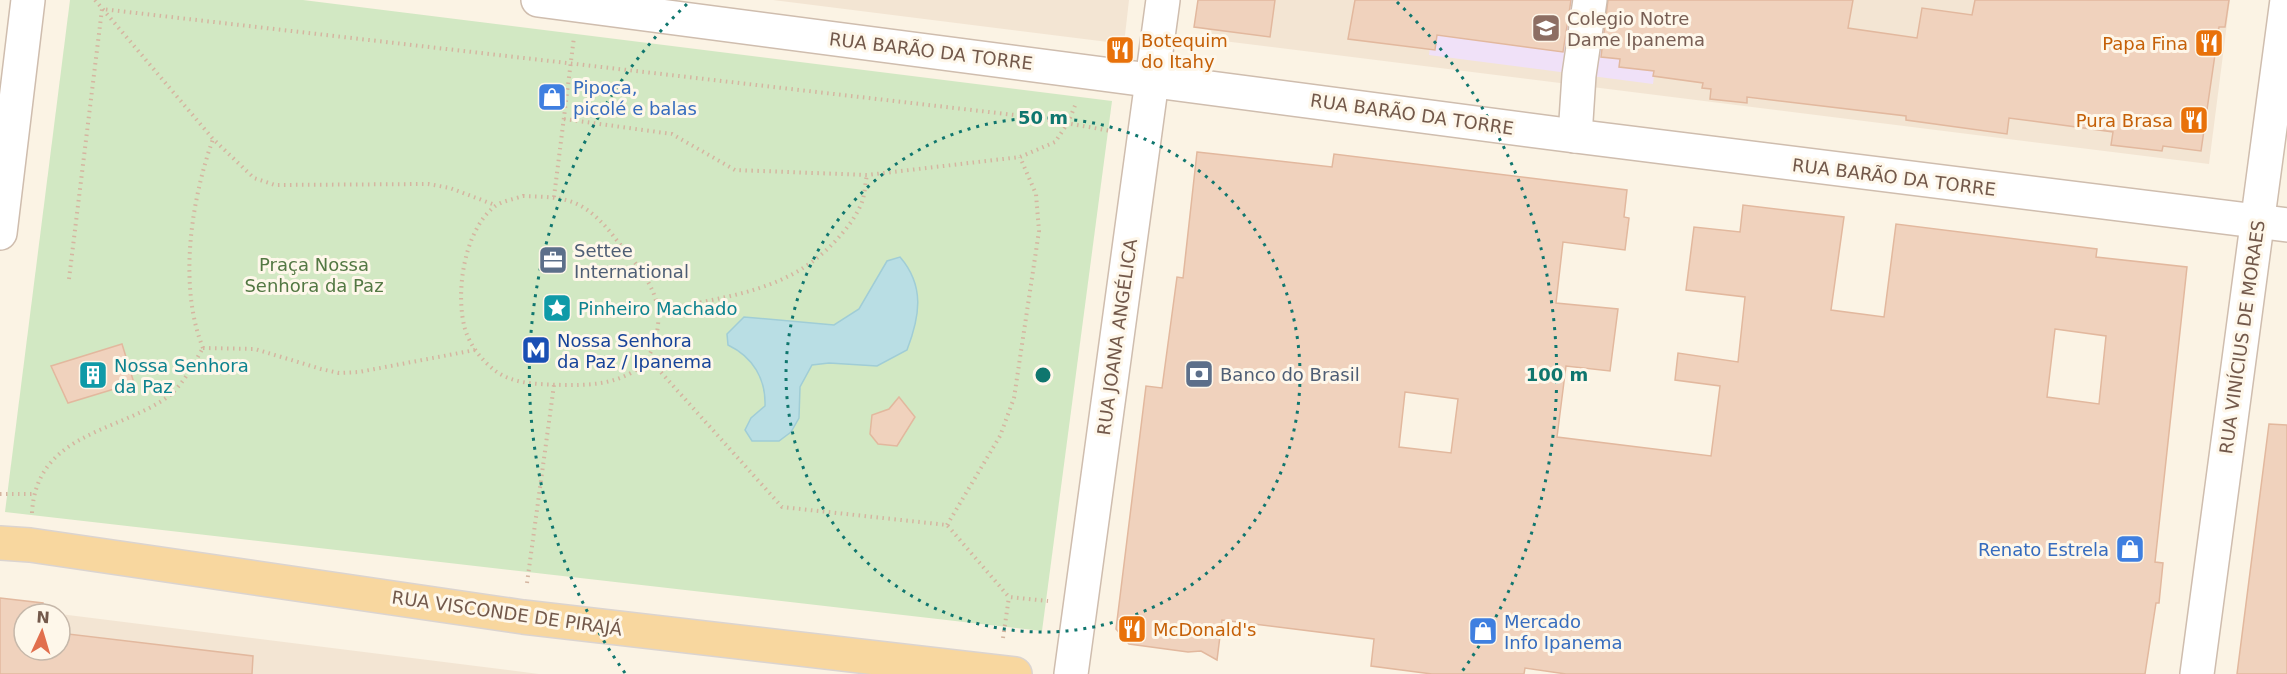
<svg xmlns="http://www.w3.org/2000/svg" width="2287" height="674" viewBox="0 0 2287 674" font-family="'DejaVu Sans',sans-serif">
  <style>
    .residential { fill: #f3e5d3 }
    .education { fill: #f0e1f8 }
    .green { fill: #d2e8c3 }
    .water { fill: #b9dee4; stroke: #a0cdd6; stroke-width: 1.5 }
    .building { fill: #f0d2bd; stroke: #e2b89e; stroke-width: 1.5; fill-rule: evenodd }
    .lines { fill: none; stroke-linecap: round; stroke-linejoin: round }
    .minor-casing { stroke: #cfbdae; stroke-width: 36 }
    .major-casing { stroke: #dbd4d0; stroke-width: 36 }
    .path { stroke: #d5b5a0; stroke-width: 4; stroke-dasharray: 1.5 4.5; stroke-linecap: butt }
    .minor { stroke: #fff; stroke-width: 33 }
    .major { stroke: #f8d79f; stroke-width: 33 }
    .ring { fill: none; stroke: #0f766e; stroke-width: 3; stroke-dasharray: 3 6 }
    .labels { text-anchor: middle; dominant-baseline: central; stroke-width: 6; stroke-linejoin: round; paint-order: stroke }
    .education-label { font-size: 18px; fill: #785e54; stroke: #fef7ea; text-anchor: start }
    .food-label { font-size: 18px; fill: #c56008; stroke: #fef7ea; text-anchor: start }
    .street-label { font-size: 18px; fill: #73594b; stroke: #fef7ea }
    .shop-label { font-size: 18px; fill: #366cbe; stroke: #fef7ea; text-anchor: start }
    .service-label { font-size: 18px; fill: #4e5e75; stroke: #fef7ea; text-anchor: start }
    .park-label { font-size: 18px; fill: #537843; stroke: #fef7ea }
    .culture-label { font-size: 18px; fill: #0d838f; stroke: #fef7ea; text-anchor: start }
    .transit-label { font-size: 18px; fill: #164399; stroke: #fef7ea; text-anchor: start }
    .centre { fill: #0f766e; stroke: #fef7ea; stroke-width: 3 }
    .ring-label { font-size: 18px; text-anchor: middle; font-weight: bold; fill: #0f766e; stroke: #fef7ea; stroke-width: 6; stroke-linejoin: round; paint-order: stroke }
  </style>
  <rect width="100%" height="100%" fill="#fbf3e4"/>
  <g class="residential">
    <path d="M 773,0 L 1129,0 L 1124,44 Z"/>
    <path d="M 1212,0 L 2230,0 L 2209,164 L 1207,39 Z"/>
    <path d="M 15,609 L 57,614 L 24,614 L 24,650 L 60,650 L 60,614 L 539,674 L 7,674 Z"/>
  </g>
  <path class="education" d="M 1436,0 L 1663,0 L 1653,84 L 1429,55 Z"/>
  <path class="green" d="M 70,0 L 303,0 L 1112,101 L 1042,631 L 5,512 Z"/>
  <path class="water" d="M 900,257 C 925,286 920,316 907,350 L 877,366 L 829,363 L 812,365 L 800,387 L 799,418 L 791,432 L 779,441 L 752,441 L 745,430 L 751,418 L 765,406 C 766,379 753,357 728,345 L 727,334 L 744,317 L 834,325 L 859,309 L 887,261 Z"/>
  <g class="building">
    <path d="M 1198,0 L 1275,0 L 1270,37 L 1194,27 Z"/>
    <path d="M 1355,0 L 1571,0 L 1563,52 L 1437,35 L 1435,50 L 1348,39 Z"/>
    <path d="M 1608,0 L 1853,0 L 1848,28 L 1917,38 L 1922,8 L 1972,15 L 1975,0 L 2229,0 L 2225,27 L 2219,27 L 2201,151 L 2163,146 L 2162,151 L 2111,145 L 2113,132 L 2009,118 L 2007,134 L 1906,120 L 1906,116 L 1747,97 L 1747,103 L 1710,99 L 1711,89 L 1702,88 L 1703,83 L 1653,76 L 1654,71 L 1619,67 L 1620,59 L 1601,57 Z"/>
    <path d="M 1197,152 L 1332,167 L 1334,154 L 1627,190 L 1624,217 L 1629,218 L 1625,250 L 1563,242 L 1556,303 L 1618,309 L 1610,371 L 1566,366 L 1557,437 L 1711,456 L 1720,386 L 1675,380 L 1678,353 L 1738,362 L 1745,297 L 1686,290 L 1694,227 L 1740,232 L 1743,205 L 1844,217 L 1831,310 L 1884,317 L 1896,224 L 2097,249 L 2096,257 L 2187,267 L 2155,562 L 2163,563 L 2159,603 L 2156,603 L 2145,674 L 1566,674 L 1525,668 L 1524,674 L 1432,674 L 1371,666 L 1374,639 L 1222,620 L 1217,660 L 1201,651 L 1188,652 L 1129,644 L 1116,629 L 1146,386 L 1162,388 L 1177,277 L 1183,278 ZM 2055,329 L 2106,336 L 2099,404 L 2047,397 ZM 1405,392 L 1458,399 L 1451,453 L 1399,447 Z"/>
    <path d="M 122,344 L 134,383 L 68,403 L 51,366 Z"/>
    <path d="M 899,397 L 915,417 L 897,446 L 878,444 L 870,434 L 872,415 L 889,409 Z"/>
    <path d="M 2269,424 L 2287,425 L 2287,674 L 2237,674 Z"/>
    <path d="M 0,598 L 43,603 L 42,614 L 24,614 L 24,650 L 60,650 L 60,633 L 253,656 L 252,674 L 0,674 Z"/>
  </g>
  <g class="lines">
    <g class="minor-casing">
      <g id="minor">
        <path d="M 538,0 L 1575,136 L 2287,225"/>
        <path d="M 1575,136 L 1579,75 L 1590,0"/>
        <path d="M 0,233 L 28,0"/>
        <path d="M 1071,674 L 1163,0"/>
        <path d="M 2197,674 L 2287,0"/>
      </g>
    </g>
    <g class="major-casing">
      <path id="major" d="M 0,543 L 30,545 L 523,617 L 1015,674"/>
    </g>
    <g class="path">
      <path d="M 95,0 L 213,139 L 254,178 L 275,185 L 428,184 L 450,188 L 495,205"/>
      <path d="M 564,119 L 672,134 L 735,170 L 867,175 L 1020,157 L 1055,142 L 1068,123 L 1076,103"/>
      <path d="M 523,196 C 543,197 563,196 581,206 C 597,215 608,229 619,243 C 646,276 668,300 654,344 C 649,358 643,367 629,374 C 607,385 587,385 563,385 C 541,384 516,385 497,372 C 483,362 470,346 465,329 C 455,293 464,231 494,207 C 501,201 515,199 523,196 Z"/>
      <path d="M 554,197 L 574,37"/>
      <path d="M 69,279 L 102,9 L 1032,117 L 1111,131"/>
      <path d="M 659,311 C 728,295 790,293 839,237 C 848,227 857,215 862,202 C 865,194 865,183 867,175"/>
      <path d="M 203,348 L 255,349 L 321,369 L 339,373 L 359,372 L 475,350"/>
      <path d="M 203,348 C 178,286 191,201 213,139"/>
      <path d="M 649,359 L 782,507 L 947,525 L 1009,597 L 1048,601"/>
      <path d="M 0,494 L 33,494"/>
      <path d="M 32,513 C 36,437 109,433 160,402 C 181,390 191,368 203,348"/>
      <path d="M 947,525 L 1000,436 L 1014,398 L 1039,231 L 1036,194 L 1020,157"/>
      <path d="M 527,583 L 554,385"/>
      <path d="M 1003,638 L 1009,597"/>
    </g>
    <use href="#minor" class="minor"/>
    <use href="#major" class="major"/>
  </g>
  <g class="ring">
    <circle cx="1043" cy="375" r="257"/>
    <path d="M625 673A514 514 0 0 1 689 2M1397 2A514 514 0 0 1 1461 673"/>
  </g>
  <defs>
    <g id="school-square" transform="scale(1.5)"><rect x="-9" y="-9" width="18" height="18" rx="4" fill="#8d6e63" stroke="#fef7ea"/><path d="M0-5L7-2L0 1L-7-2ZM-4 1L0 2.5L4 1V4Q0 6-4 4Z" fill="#fff"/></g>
    <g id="restaurant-square" transform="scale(1.5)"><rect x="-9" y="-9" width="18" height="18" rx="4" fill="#e8710a" stroke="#fef7ea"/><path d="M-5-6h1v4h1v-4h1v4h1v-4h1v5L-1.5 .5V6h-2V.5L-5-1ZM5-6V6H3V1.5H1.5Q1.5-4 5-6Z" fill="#fff"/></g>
    <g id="shop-square" transform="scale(1.5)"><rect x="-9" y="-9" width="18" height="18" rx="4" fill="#3f7fe0" stroke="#fef7ea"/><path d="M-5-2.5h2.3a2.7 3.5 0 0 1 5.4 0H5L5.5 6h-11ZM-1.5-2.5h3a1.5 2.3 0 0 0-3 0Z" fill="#fff"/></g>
    <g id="office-square" transform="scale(1.5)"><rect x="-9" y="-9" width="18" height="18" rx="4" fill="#5c6f8a" stroke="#fef7ea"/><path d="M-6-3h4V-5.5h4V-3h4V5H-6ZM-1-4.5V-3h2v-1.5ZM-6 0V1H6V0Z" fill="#fff"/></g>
    <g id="sight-square" transform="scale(1.5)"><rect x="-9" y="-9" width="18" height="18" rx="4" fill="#0f9aa8" stroke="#fef7ea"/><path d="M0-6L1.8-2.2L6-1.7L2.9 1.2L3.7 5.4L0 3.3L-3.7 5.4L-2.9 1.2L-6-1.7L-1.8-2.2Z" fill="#fff"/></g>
    <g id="metro-square" transform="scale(1.5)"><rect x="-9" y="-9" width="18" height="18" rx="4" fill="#1a4fb4" stroke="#fef7ea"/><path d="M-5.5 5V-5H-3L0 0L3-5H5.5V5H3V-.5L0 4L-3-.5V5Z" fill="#fff"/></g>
    <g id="bank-square" transform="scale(1.5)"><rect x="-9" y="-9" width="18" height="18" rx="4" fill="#5c6f8a" stroke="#fef7ea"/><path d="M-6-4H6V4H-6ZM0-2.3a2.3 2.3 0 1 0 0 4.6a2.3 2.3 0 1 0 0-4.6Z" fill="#fff"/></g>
    <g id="building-square" transform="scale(1.5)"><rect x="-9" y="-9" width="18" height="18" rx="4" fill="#0f9aa8" stroke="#fef7ea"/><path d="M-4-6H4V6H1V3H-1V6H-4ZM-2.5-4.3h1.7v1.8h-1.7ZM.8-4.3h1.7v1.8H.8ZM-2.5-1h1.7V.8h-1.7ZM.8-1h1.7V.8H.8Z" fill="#fff"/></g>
  </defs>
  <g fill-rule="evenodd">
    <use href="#school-square" x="1546" y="28"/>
    <use href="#restaurant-square" x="2209" y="43"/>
    <use href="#restaurant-square" x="1120" y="50"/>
    <use href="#shop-square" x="552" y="97"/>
    <use href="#restaurant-square" x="2194" y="120"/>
    <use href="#office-square" x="553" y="260"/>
    <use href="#sight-square" x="557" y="308"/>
    <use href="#metro-square" x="536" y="350"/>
    <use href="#bank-square" x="1199" y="374"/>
    <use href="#building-square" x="93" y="375"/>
    <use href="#shop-square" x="2130" y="549"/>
    <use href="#restaurant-square" x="1132" y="629"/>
    <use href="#shop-square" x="1483" y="631"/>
  </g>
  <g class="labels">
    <g class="education-label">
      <text x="1567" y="18">Colegio Notre<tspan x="1567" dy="21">Dame Ipanema</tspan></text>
    </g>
    <g class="food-label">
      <text x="1141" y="40">Botequim<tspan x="1141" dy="21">do Itahy</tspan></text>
      <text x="2188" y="43" text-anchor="end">Papa Fina</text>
      <text x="2173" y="120" text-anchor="end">Pura Brasa</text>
      <text x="1153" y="629">McDonald's</text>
    </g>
    <g class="street-label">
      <text transform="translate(931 51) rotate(7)">RUA BARÃO DA TORRE</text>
      <text transform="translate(1412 114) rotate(8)">RUA BARÃO DA TORRE</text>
      <text transform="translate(1894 177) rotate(7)">RUA BARÃO DA TORRE</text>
      <text transform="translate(1117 337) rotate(-82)">RUA JOANA ANGÉLICA</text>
      <text transform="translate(2242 337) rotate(-82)">RUA VINÍCIUS DE MORAES</text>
      <text transform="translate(507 613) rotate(8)">RUA VISCONDE DE PIRAJÁ</text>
    </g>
    <g class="shop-label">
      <text x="573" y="87">Pipoca,<tspan x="573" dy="21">picolé e balas</tspan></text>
      <text x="2109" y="549" text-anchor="end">Renato Estrela</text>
      <text x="1504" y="621">Mercado<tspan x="1504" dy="21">Info Ipanema</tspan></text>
    </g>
    <g class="service-label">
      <text x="574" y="250">Settee<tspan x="574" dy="21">International</tspan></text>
      <text x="1220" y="374">Banco do Brasil</text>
    </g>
    <g class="park-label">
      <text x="314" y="264">Praça Nossa<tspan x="314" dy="21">Senhora da Paz</tspan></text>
    </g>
    <g class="culture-label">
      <text x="578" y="308">Pinheiro Machado</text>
      <text x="114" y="365">Nossa Senhora<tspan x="114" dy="21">da Paz</tspan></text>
    </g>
    <g class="transit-label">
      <text x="557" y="340">Nossa Senhora<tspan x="557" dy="21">da Paz / Ipanema</tspan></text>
    </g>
  </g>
  <circle cx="1043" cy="375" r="9" class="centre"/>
  <g class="ring-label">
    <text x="1043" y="124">50 m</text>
    <text x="1557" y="381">100 m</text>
  </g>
  <g transform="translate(42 632) rotate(4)"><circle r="28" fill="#fef7ea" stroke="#c6b8aa" stroke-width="1.5"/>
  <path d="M0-4.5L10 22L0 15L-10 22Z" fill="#e16f4d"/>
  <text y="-9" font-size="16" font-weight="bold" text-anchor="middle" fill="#73594b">N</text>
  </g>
</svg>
